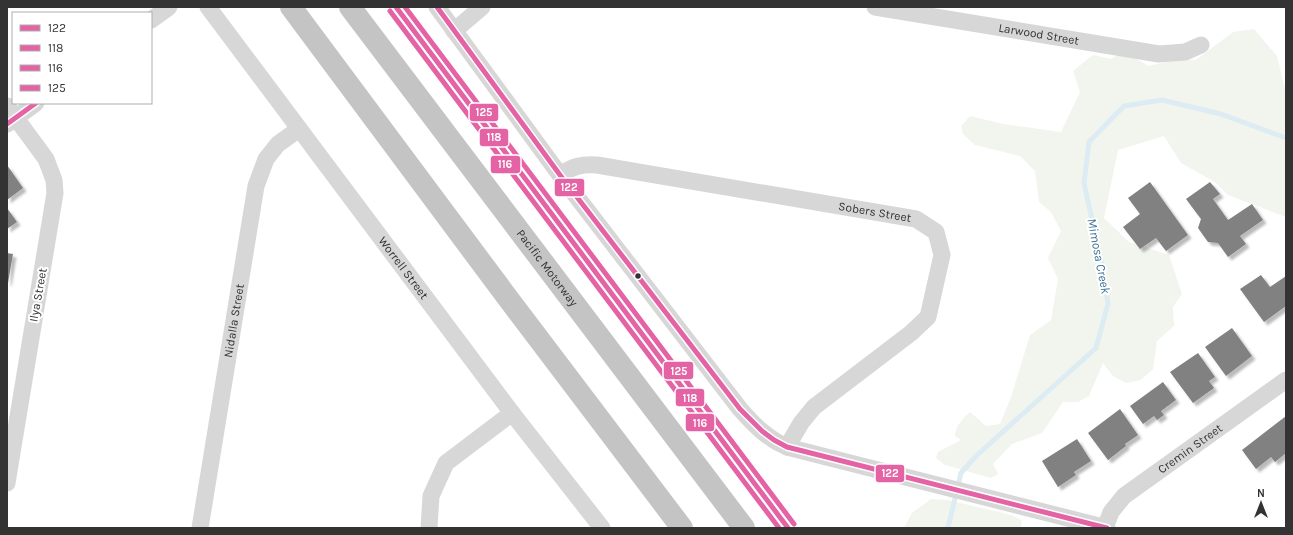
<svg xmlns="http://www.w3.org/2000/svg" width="1293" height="535" viewBox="0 0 1293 535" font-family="Karla,sans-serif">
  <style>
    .green { fill: #f1f5ed }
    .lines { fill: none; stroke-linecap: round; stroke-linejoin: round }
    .stream { stroke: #ddebf3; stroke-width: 5 }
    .building { fill: #818181; filter: url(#shadow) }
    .lane { stroke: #d7d7d7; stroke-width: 9 }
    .street { stroke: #d7d7d7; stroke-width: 17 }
    .highway { stroke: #c4c4c4; stroke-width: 22 }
    .bus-1-casing { stroke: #fff; stroke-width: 8 }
    .bus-2-casing { stroke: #fff; stroke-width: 8 }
    .bus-3-casing { stroke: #fff; stroke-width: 8 }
    .bus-4-casing { stroke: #fff; stroke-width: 8 }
    .bus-1 { stroke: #e463a4; stroke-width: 5 }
    .bus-2 { stroke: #e463a4; stroke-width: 5 }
    .bus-3 { stroke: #e463a4; stroke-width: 5 }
    .bus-4 { stroke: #e463a4; stroke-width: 5 }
    .bus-dot { fill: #333; stroke: #fff; stroke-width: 1.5 }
    .labels { text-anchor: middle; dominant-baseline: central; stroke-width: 4; stroke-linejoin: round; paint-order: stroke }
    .street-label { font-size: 12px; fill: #333; stroke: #fff }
    .water-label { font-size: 13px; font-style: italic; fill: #3f7597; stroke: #fff }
    .line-badge { stroke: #fff; stroke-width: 1.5 }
    .badge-label { font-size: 11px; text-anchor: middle; font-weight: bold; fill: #fff }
  </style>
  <defs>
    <filter id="shadow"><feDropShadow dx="3.5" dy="3.5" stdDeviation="1" flood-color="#0004"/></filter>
  </defs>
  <rect width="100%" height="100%" fill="#fff"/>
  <g class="green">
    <path d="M 1254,29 L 1277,56 L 1284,86 L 1286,88 L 1286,217 L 1228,195 L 1215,182 L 1181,163 L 1164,136 L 1118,150 L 1104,218 L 1129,242 L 1169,255 L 1182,294 L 1173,307 L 1174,326 L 1157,341 L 1153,369 L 1141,380 L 1126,383 L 1113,376 L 1103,363 L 1089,396 L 1078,402 L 1063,402 L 1042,433 L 1012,444 L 993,464 L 998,474 L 991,478 L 945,465 L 936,458 L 938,452 L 961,440 L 955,436 C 955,427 963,418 970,412 L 986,426 L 1000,424 L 1011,397 L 1030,335 L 1051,320 L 1058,279 L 1048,258 L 1061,231 L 1051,212 L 1039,202 L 1035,171 L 1020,156 L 975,145 L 963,134 L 961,126 L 970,116 L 1003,124 L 1061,132 L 1080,92 L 1073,71 L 1093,55 L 1111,59 C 1125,49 1135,58 1148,66 L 1182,59 L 1196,60 L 1233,32 Z"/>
    <path d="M 931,499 L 948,500 L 1011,515 L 1021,520 L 1022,526 L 1017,528 L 904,528 L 912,513 Z"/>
  </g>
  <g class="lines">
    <path class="stream" d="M 948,528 L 961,473 L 976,456 L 1096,348 L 1108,304 L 1103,269 L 1084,183 L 1089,142 L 1124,106 L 1162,100 L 1221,114 L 1286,138"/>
  </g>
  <g class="building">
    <path d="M 7,165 L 23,188 L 7,200 Z"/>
    <path d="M 1150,182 L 1188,235 L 1166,251 L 1156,238 L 1140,249 L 1123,227 L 1140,214 L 1128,198 Z"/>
    <path d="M 1210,182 L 1220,194 L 1213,199 L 1228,220 L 1252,204 L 1263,220 L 1240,236 L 1246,244 L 1228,257 L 1218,243 L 1208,242 L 1198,228 L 1201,219 L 1186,199 Z"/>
    <path d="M 7,208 L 17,222 L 7,229 Z"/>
    <path d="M 7,253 L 13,254 L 8,283 L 7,282 Z"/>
    <path d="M 1261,275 L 1270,287 L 1286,276 L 1286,306 L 1264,322 L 1240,289 Z"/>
    <path d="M 1232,328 L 1252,356 L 1226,376 L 1205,347 Z"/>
    <path d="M 1198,353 L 1215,377 L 1209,381 L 1214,388 L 1193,403 L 1170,372 Z"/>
    <path d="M 1163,382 L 1176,400 L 1161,411 L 1164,415 L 1157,420 L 1154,416 L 1143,424 L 1130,406 Z"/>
    <path d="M 1120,409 L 1138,435 L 1125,444 L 1126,446 L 1108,460 L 1088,433 Z"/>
    <path d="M 1286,416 L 1286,453 L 1275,462 L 1271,457 L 1256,469 L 1242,450 Z"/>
    <path d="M 1077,439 L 1091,461 L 1074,472 L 1076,475 L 1058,487 L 1042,461 Z"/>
  </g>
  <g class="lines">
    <path class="lane" d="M 396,7 L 788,528"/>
    <g class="street">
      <path id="s1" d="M 208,7 L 512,413 L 602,528"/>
      <path d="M 437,7 L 560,175 L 740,409 C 754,425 768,439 787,447 L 1107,528"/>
      <path id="s2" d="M 875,7 L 1159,54 L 1185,52 L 1201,45"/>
      <path d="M 151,20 L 169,7"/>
      <path d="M 454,31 L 482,7"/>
      <path d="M 7,106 L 46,159 L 54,180 L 55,193 L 7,483"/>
      <path d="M 7,124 L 36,103"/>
      <path id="s3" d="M 560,175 C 573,166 582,164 597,165 L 916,219 L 936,232 L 942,255 L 928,317 L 911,333 L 814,407 L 801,423 L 787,447"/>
      <path id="s4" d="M 200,528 L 256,186 L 266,159 L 278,144 L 299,129"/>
      <path d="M 429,528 L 431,496 L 446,463 L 512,413"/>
      <path id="s5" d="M 1105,528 L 1111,512 L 1124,496 L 1286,380"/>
    </g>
    <g class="highway">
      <path d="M 291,7 L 507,297 L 682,528"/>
      <path id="s6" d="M 350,7 L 744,528"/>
    </g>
    <g class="bus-1-casing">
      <g id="bus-1">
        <path d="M 437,7 L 560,175 L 740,409 L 762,431 L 774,440 L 787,447 L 1107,528"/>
        <path d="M 7,124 L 36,103"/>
      </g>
    </g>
    <g class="bus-2-casing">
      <path id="bus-2" d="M 396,7 L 788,528"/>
    </g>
    <g class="bus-3-casing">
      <path id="bus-3" d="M 390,11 L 779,528"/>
    </g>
    <g class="bus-4-casing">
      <path id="bus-4" d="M 405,7 L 794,524"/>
    </g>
    <use href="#bus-1" class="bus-1"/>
    <use href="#bus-2" class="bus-2"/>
    <use href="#bus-3" class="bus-3"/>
    <use href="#bus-4" class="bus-4"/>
  </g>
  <circle class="bus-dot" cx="638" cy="276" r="3.5"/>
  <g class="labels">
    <g class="street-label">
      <text stroke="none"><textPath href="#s2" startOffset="166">Larwood Street</textPath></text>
      <text stroke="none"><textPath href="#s3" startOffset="321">Sobers Street</textPath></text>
      <text stroke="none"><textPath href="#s1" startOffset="326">Worrell Street</textPath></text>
      <text stroke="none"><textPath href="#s6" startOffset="327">Pacific Motorway</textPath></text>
      <text transform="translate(38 295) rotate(-80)">Ilya Street</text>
      <text stroke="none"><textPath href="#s4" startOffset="210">Nidalla Street</textPath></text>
      <text stroke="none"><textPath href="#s5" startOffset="119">Cremin Street</textPath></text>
    </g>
    <g class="water-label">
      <text transform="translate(1099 256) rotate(79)">Mimosa Creek</text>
    </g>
  </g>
  <g class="line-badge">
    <rect x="469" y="103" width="30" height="19" rx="4" fill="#e463a4"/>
    <rect x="479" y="128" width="30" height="19" rx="4" fill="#e463a4"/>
    <rect x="490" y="155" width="31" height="19" rx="4" fill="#e463a4"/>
    <rect x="554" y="178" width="31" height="19" rx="4" fill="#e463a4"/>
    <rect x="663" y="361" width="31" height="19" rx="4" fill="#e463a4"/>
    <rect x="675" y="388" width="30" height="19" rx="4" fill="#e463a4"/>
    <rect x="685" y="413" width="30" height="19" rx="4" fill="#e463a4"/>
    <rect x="875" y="464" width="30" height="19" rx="4" fill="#e463a4"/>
  </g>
  <g class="badge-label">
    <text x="484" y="116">125</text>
    <text x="494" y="141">118</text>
    <text x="505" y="168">116</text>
    <text x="569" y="191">122</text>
    <text x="679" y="375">125</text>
    <text x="690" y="402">118</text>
    <text x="700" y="427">116</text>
    <text x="890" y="477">122</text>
  </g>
  <rect width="1293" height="535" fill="none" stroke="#333333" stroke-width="16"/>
  <rect x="12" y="12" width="140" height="92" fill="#ffffff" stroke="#adadad"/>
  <rect x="20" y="25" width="20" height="6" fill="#e463a4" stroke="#adadad"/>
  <text x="48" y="32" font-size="12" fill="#333333">122</text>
  <rect x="20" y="45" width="20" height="6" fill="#e463a4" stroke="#adadad"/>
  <text x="48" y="52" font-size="12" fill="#333333">118</text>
  <rect x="20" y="65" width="20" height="6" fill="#e463a4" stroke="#adadad"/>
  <text x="48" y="72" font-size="12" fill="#333333">116</text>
  <rect x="20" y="85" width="20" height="6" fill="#e463a4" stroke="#adadad"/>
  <text x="48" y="92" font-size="12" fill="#333333">125</text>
  <g transform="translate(1261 503)" stroke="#ffffff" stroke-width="3" paint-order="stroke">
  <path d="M0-3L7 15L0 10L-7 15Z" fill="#333333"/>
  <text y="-6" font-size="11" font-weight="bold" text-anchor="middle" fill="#333333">N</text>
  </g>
</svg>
